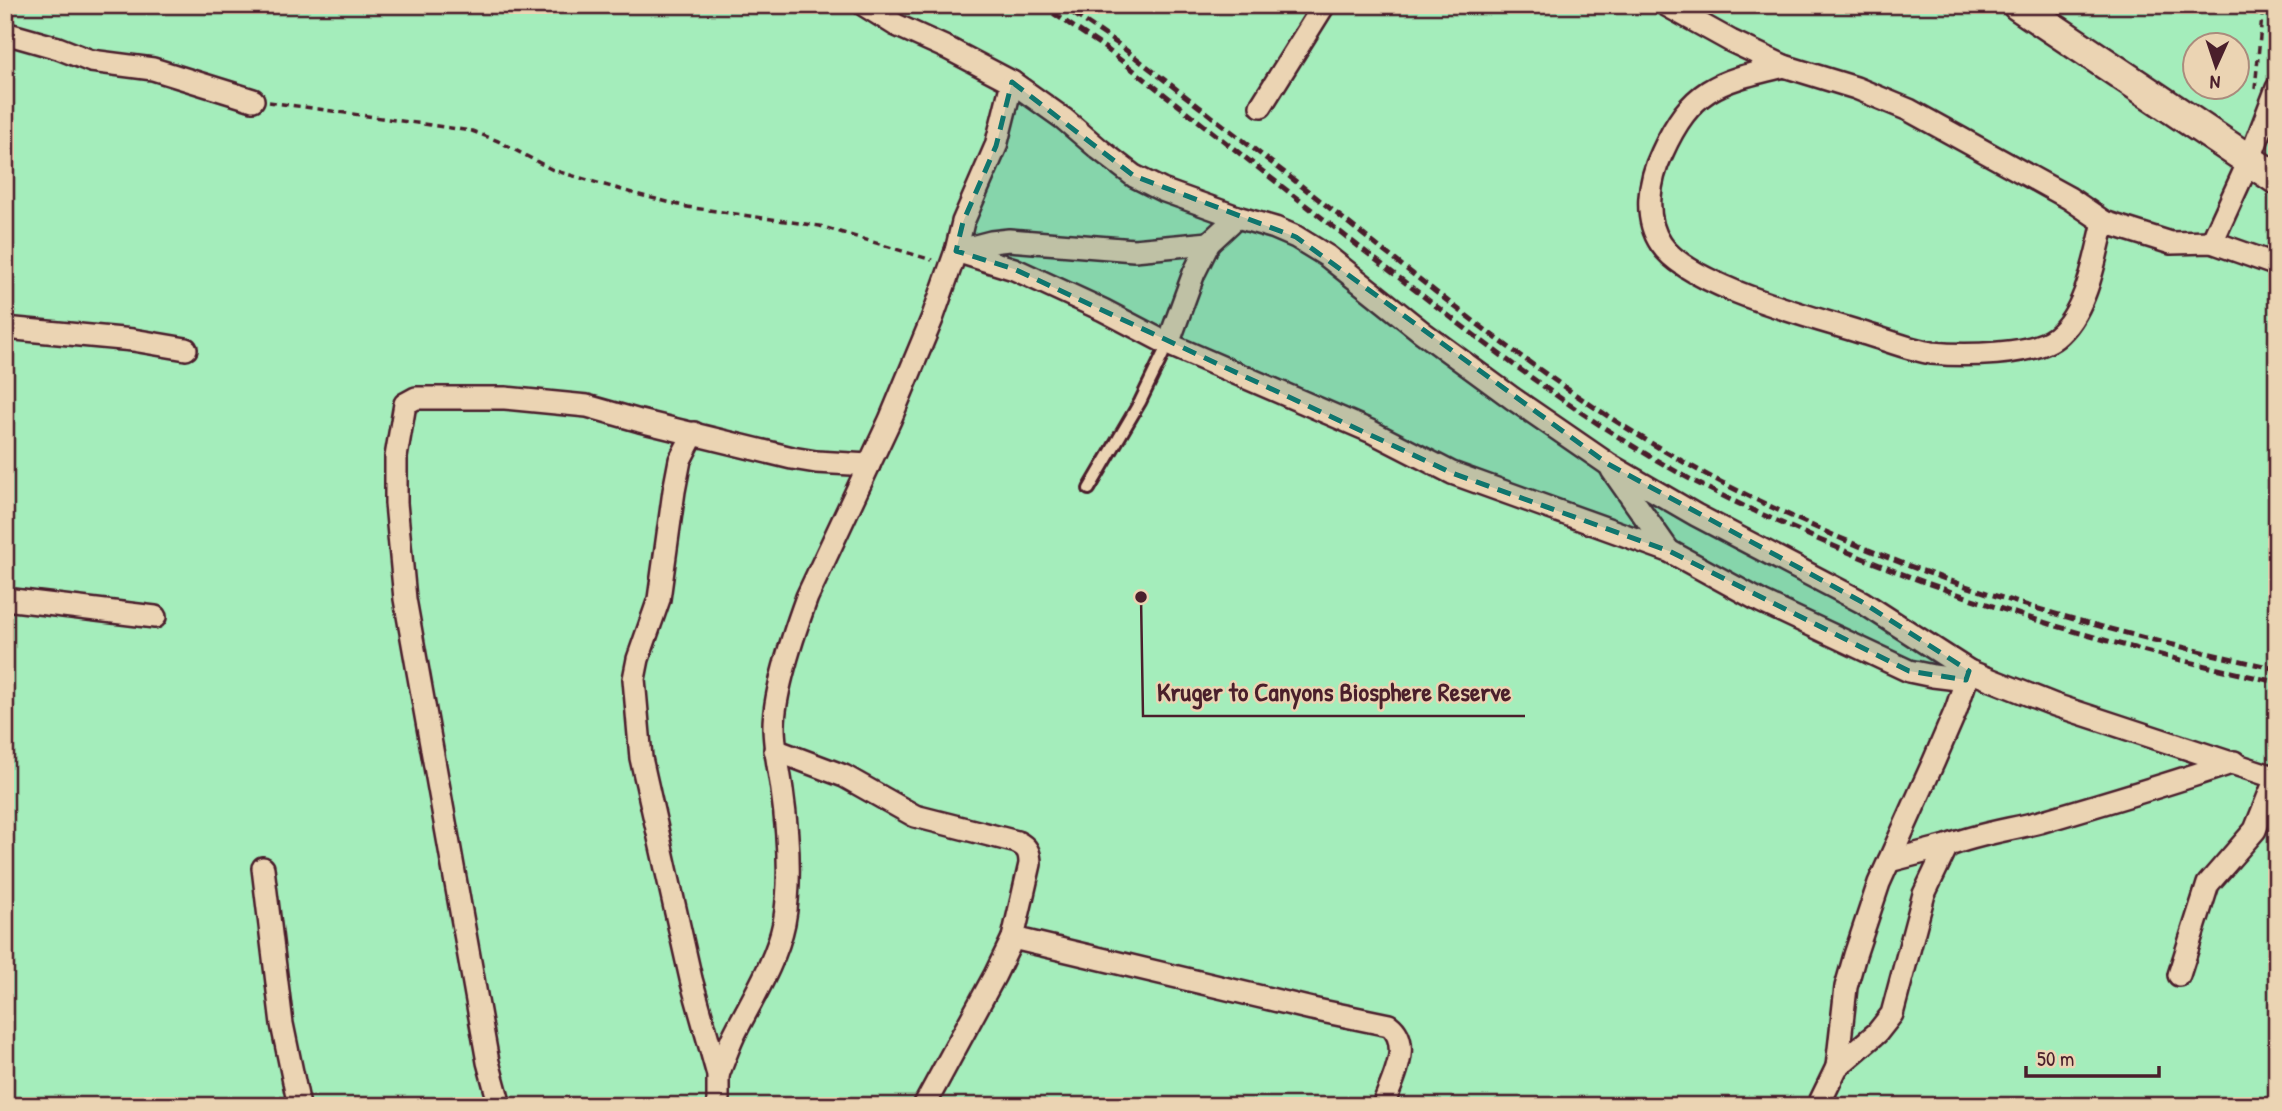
<svg xmlns="http://www.w3.org/2000/svg" width="2282" height="1111" viewBox="0 0 2282 1111" font-family="'Patrick Hand',sans-serif">
  <style>
    .green { fill: #a4edbb; stroke: #778673; stroke-width: 2; fill-rule: evenodd }
    .lines { fill: none; stroke-linecap: round; stroke-linejoin: round }
    .lane-casing { stroke: #4a1f2b; stroke-width: 16 }
    .street-casing { stroke: #4a1f2b; stroke-width: 26 }
    .secondary-casing { stroke: #4a1f2b; stroke-width: 35 }
    .path { stroke: #4a1f2b; stroke-width: 3.5; stroke-dasharray: 7 5; stroke-linecap: butt }
    .lane { stroke: #ebd4b3; stroke-width: 10 }
    .street { stroke: #ebd4b3; stroke-width: 21 }
    .secondary { stroke: #ebd4b3; stroke-width: 30 }
    .rail { stroke: #4a1f2b; stroke-width: 5; stroke-dasharray: 10 5; stroke-linecap: butt }
    .marked { fill: #0f766e; fill-opacity: 0.2; stroke: #0f766e; stroke-width: 5; stroke-dasharray: 14 9; stroke-linejoin: round }
    .leader { fill: none; stroke: #4a1f2b; stroke-width: 2.5 }
    .callout-dot { fill: #4a1f2b; stroke: #ebd4b3; stroke-width: 2.5 }
    .callout-label { font-size: 26px; text-anchor: middle; font-weight: bold; fill: #4a1f2b; stroke: #ebd4b3; stroke-width: 5; stroke-linejoin: round; paint-order: stroke }
  </style>
  <rect width="100%" height="100%" fill="#ebd4b3"/>
  <filter id="ink" filterUnits="userSpaceOnUse"><feTurbulence type="fractalNoise" baseFrequency=".0143" numOctaves="2"/><feDisplacementMap in="SourceGraphic" scale="14" xChannelSelector="R" yChannelSelector="G"/><feConvolveMatrix kernelMatrix="1 2 1 2 8 2 1 2 1" color-interpolation-filters="sRGB"/></filter>
  <g filter="url(#ink)">
    <path class="green" d="M 5,5 L 2277,5 L 2277,1106 L 5,1106 ZM 2194,46 L 2236,46 L 2236,88 L 2194,88 Z"/>
    <g class="lines">
      <g class="lane-casing">
        <path id="lane" d="M 1089,489 L 1140,402 L 1168,344"/>
      </g>
      <g class="street-casing">
        <g id="street">
          <path d="M 864,5 L 896,25 L 949,49 L 1012,82 L 1064,119 L 1099,149 L 1134,176 L 1162,190 L 1237,217 L 1275,228 L 1296,237 L 1327,256 L 1422,332 L 1512,398 L 1608,464 L 1696,515 L 1862,602 L 1969,671 L 2055,705 L 2277,778"/>
          <path d="M 1666,5 L 1731,41 L 1784,66 L 1856,88 L 1909,110 L 2069,198 L 2104,222 L 2171,243 L 2212,242 L 2277,265"/>
          <path d="M 5,33 L 58,48 L 91,61 L 153,69 L 253,100"/>
          <path d="M 1784,66 C 1718,82 1692,87 1662,153 C 1649,180 1643,217 1661,244 C 1689,287 1816,318 1866,334 C 1887,340 1910,350 1932,353 C 1962,356 2032,356 2056,337 C 2087,312 2095,258 2104,222"/>
          <path d="M 1261,106 L 1324,5"/>
          <path d="M 2212,242 L 2249,161 L 2277,88"/>
          <path d="M 956,251 L 1014,269 L 1103,310 L 1168,344 L 1370,431 L 1452,473 L 1669,551 L 1762,602 L 1909,671 L 1933,676 L 1966,680"/>
          <path d="M 956,251 L 991,242 L 1009,240 L 1134,250 L 1209,243"/>
          <path d="M 5,328 L 133,340 L 186,349"/>
          <path d="M 1168,344 L 1194,273 L 1209,243 L 1237,217"/>
          <path d="M 694,433 L 680,460 L 674,491 L 659,599 L 638,659 L 634,679 L 641,758 L 691,979 L 718,1075 L 718,1106"/>
          <path d="M 1612,470 L 1669,551"/>
          <path d="M 5,599 L 155,617"/>
          <path d="M 775,750 L 844,776 L 915,816 L 1017,842 C 1027,847 1030,852 1030,864 L 1013,938 L 995,975 L 924,1106"/>
          <path d="M 1889,861 L 1947,846"/>
          <path d="M 263,868 L 282,1024 L 299,1106"/>
          <path d="M 1013,938 L 1312,1009 L 1389,1025 C 1414,1044 1391,1082 1383,1106"/>
          <path d="M 2179,975 L 2208,884 L 2255,830 L 2276,778"/>
          <path d="M 1837,1067 L 1846,987 L 1855,955 L 1879,883 L 1934,761 L 1956,710 L 1969,671"/>
          <path d="M 718,1075 C 723,1062 728,1048 734,1035 C 752,999 776,962 784,923 C 792,880 788,833 782,790 C 779,768 774,748 774,726 C 774,692 795,630 807,597 L 890,420 L 932,319 L 956,251 L 963,222 L 996,146 L 1012,82"/>
          <path d="M 500,1106 L 488,1062 L 405,599 L 396,503 L 396,457 L 405,404 L 416,398 L 505,398 L 587,406 L 640,421 L 792,458 L 816,462 L 869,465"/>
          <path d="M 1818,1106 L 1837,1067 L 1877,1033 L 1892,1014 L 1924,894 L 1947,846 C 1977,834 2008,830 2040,822 C 2105,803 2170,784 2234,762"/>
        </g>
      </g>
      <g class="secondary-casing">
        <path id="secondary" d="M 2018,5 L 2277,179"/>
      </g>
      <g class="path">
        <path d="M 2255,89 L 2263,5"/>
        <path d="M 269,102 L 472,131 L 498,141 L 553,170 L 636,194 L 687,207 L 820,226 L 932,260"/>
      </g>
      <use href="#lane" class="lane"/>
      <use href="#street" class="street"/>
      <use href="#secondary" class="secondary"/>
      <g class="rail">
        <path d="M 1041,5 L 1105,48 C 1208,128 1311,210 1415,290 C 1496,352 1576,414 1665,465 C 1704,488 1745,507 1786,525 C 1943,597 2108,646 2277,682"/>
        <path d="M 1061,5 L 1118,44 C 1199,107 1281,169 1361,233 C 1473,322 1586,411 1713,478 C 1785,515 1859,548 1934,575 C 2046,615 2161,643 2277,669"/>
      </g>
    </g>
  </g>
  <path class="marked" d="M 1012,82 L 1134,176 L 1296,237 L 1608,464 L 1862,602 L 1969,671 L 1966,680 L 1909,671 L 1669,551 L 1452,473 L 1014,269 L 956,251 L 963,222 L 996,146 Z"/>
  <path class="leader" d="M1141 597L1143 716H1525"/>
  <circle class="callout-dot" cx="1141" cy="597" r="7"/>
  <g class="callout-label">
    <text x="1334" y="701">Kruger to Canyons Biosphere Reserve</text>
  </g>
  <rect width="2282" height="1111" fill="none" stroke="#ebd4b3" stroke-width="28"/>
  <rect x="14" y="14" width="2254" height="1083" fill="none" stroke="#4a1f2b" stroke-width="2.5" filter="url(#ink)"/>
  <g transform="translate(2216 66) rotate(183)"><circle r="33" fill="#ebd4b3" stroke="#ab8c7d" stroke-width="2"/>
  <path d="M0-5L12 26L0 18L-12 26Z" fill="#4a1f2b"/>
  <text y="-10" font-size="19" font-weight="bold" text-anchor="middle" fill="#4a1f2b">N</text>
  </g>
  <path d="M2026 1066v10h133v-10" fill="none" stroke="#4a1f2b" stroke-width="3.5"/>
  <text x="2037" y="1066" font-size="21" fill="#4a1f2b" stroke="#ebd4b3" stroke-width="5" paint-order="stroke">50 m</text>
</svg>
